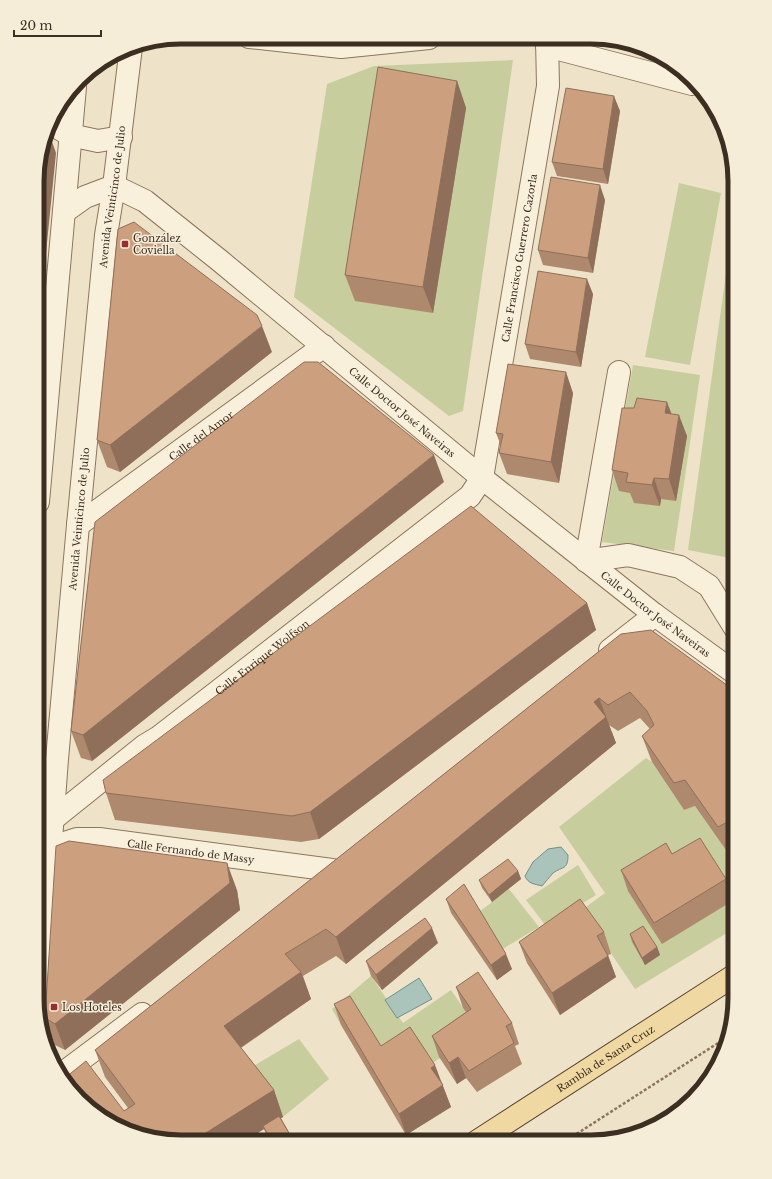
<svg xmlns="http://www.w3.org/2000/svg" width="772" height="1179" viewBox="0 0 772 1179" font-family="'Libre Baskerville',serif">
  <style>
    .green { fill: #c7cd9c }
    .water { fill: #aac3bb; stroke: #709189 }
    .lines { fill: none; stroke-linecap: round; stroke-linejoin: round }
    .minor-casing { stroke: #8b765d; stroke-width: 24 }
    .major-casing { stroke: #594431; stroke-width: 24 }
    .path { stroke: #8b765d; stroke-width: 2.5; stroke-dasharray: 3 2; stroke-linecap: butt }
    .minor { stroke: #f9f0dc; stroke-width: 22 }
    .major { stroke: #f0d8a2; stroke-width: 22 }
    .wall { fill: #af896d }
    .shaded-wall { fill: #8f6f59 }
    .building { fill: #cc9f7f; stroke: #8f6f59 }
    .poi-dot { fill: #992e2f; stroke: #f6edd9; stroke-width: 1.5 }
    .labels { text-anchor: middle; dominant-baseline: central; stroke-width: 3; stroke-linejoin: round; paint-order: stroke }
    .street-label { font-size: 10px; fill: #3c2e21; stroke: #f6edd9 }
    .poi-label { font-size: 10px; fill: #3c2e21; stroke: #f6edd9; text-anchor: start }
    .rim { fill: none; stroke: #3c2e21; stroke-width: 5 }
  </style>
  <rect width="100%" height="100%" fill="#eee3c9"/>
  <g class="green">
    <path d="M 513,60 L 463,411 L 449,416 L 294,297 L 327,84 L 374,66 Z"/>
    <path d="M 679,183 L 721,193 L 690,365 L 645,357 Z"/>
    <path d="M 735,208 L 735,559 L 688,550 Z"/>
    <path d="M 633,365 L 700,375 L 674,551 L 602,542 Z"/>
    <path d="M 646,758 L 652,762 L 684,810 L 695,806 L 728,853 L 735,849 L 735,928 L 635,989 L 582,910 L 605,893 L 559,827 Z"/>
    <path d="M 578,865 L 596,895 L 546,926 L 526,900 Z"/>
    <path d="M 509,889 L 539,927 L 501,950 L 479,912 Z"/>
    <path d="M 371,976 L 403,1023 L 451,990 L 479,1031 L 430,1065 L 389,1067 L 341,1025 L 332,1009 Z"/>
    <path d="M 299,1039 L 329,1079 L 283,1117 L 247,1070 Z"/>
  </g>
  <g class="water">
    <path d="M 561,847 L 568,855 C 568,870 563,866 553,873 C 549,877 546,882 542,886 C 535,884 528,884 525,876 L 533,862 L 548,849 Z"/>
    <path d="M 419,978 L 432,999 L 397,1018 L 385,1000 Z"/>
  </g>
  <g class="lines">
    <g class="minor-casing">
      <g id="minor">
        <path d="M 249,37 L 341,47 L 429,38"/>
        <path d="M 547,46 L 692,84"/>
        <path d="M 50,123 L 70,135 L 98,141 L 121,137"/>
        <path id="s1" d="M 64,212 L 85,197 L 114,186 L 145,201 L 219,260 L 482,478 L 655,615 L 735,673"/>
        <path d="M 619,372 L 586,561 L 628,555 L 680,567 L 709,586 L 735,628"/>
        <path d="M 38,502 L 75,87"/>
        <path id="s2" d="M 78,525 L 324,346"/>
        <path d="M 610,650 L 655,615"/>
        <path id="s3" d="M 37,832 L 144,746 L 159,737 L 470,496 L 482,478 L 548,86 L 547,38"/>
        <path id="s4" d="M 50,848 L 77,839 L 99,839 L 332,870"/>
        <path id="s5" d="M 37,992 L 46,908 L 57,759 L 78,525 L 106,235 L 114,186 L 131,47"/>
        <path d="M 63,1073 L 142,1014"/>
      </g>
    </g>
    <g class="major-casing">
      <g id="major">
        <path id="s6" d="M 476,1142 L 735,975"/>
      </g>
    </g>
    <path class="path" d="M 564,1142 L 729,1036"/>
    <use href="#minor" class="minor"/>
    <use href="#major" class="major"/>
  </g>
  <g class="wall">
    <path d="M 457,81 L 466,108 L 433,313 L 355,301 L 345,275 Z"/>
    <path d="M 620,111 L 608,184 L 557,176 L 552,162 Z"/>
    <path d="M 605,200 L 593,273 L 543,265 L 538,250 Z"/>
    <path d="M 593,294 L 581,367 L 530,359 L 525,344 Z"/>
    <path d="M 272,352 L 120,472 L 107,467 L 97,440 Z"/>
    <path d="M 573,393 L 559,483 L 507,474 L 499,453 L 501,446 L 496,433 Z"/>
    <path d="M 671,414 L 687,436 L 676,501 L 661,499 L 660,506 L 634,503 L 630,493 L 619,491 L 612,470 Z"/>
    <path d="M 444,482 L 92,761 L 81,758 L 71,731 Z"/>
    <path d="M 587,603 L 596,630 L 319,839 L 301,842 L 115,820 L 106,793 Z"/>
    <path d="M 621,634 L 735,691 L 735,849 L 728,853 L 695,806 L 684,810 L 652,762 L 642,736 L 650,729 L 640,718 L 618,731 L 609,725 L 616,743 L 346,964 L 336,956 L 303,976 L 311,999 L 241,1048 L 274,1090 L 283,1117 L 281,1118 L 294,1141 L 271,1141 L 266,1134 L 264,1129 L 245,1141 L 162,1141 L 124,1111 L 128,1108 L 105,1077 L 95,1050 Z"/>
    <path d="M 672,854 L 726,879 L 734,900 L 662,944 L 628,891 L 621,870 Z"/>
    <path d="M 518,871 L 521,879 L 492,902 L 482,888 L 479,880 Z"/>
    <path d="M 237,890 L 240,910 L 65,1050 L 55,1045 L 45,1018 Z"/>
    <path d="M 446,899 L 512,969 L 497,980 L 451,913 Z"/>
    <path d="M 604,932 L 611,954 L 608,955 L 616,977 L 560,1015 L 527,963 L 519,942 Z"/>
    <path d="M 630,934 L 657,947 L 660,955 L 645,965 L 632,942 Z"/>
    <path d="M 438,943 L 382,990 L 371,976 L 366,961 Z"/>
    <path d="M 456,987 L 512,1023 L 519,1044 L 515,1046 L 522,1064 L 477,1092 L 466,1078 L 457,1084 L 439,1057 L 432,1036 L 466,1012 L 463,1008 Z"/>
    <path d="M 334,1004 L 381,1046 L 442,1084 L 451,1107 L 406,1135 L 341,1025 Z"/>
  </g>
  <g class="shaded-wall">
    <path d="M 457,81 L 466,108 L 433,313 L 423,287 Z"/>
    <path d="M 614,96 L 620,111 L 608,184 L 603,169 Z"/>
    <path d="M 48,130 L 56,153 L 38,333 L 38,210 L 45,139 Z"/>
    <path d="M 600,185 L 605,200 L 593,273 L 588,258 Z"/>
    <path d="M 587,279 L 593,294 L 581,367 L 576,352 Z"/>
    <path d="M 262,326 L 272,352 L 120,472 L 110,445 Z"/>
    <path d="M 566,372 L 573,393 L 559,483 L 551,462 Z"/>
    <path d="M 667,402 L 675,423 L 665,413 Z"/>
    <path d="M 679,415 L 687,436 L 676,501 L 669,479 Z"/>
    <path d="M 434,455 L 444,482 L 92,761 L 83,735 Z"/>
    <path d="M 654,478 L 661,499 L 660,506 L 652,485 Z"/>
    <path d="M 587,603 L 596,630 L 319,839 L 310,812 Z"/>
    <path d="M 599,698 L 616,743 L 346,964 L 336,937 Z"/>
    <path d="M 227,863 L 237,890 L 240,910 L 65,1050 L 55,1024 Z"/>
    <path d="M 518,871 L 521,879 L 492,902 L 489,895 Z"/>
    <path d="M 432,928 L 438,943 L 382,990 L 376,975 Z"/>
    <path d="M 657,947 L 660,955 L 645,965 L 642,958 Z"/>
    <path d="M 506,954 L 512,969 L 497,980 L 491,965 Z"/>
    <path d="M 608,956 L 616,977 L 560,1015 L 552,993 Z"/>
    <path d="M 301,972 L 311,999 L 234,1052 L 224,1026 Z"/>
    <path d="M 458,1057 L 466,1078 L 457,1084 L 449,1063 Z"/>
    <path d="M 435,1065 L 451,1107 L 406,1135 L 399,1114 L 431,1068 Z"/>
    <path d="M 274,1090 L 283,1117 L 265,1128 L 263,1126 L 264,1129 L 245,1141 L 193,1141 Z"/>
  </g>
  <g class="building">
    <path d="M 378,67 L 457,81 L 423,287 L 345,275 Z"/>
    <path d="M 566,88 L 614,96 L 603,169 L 552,162 Z"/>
    <path d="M 45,139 L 38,210 L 38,162 Z"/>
    <path d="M 551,177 L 600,185 L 588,258 L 538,250 Z"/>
    <path d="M 134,222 L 257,315 L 262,326 L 110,445 L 97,440 L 118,229 Z"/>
    <path d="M 538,271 L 587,279 L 576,352 L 525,344 Z"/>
    <path d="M 304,362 L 318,362 L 434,455 L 83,735 L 71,731 L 95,522 Z"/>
    <path d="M 508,364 L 566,372 L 551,462 L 499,453 L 503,434 L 496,433 Z"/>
    <path d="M 637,398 L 667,402 L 665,413 L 679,415 L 669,479 L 654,478 L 652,485 L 626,482 L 628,473 L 612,470 L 622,408 L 634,408 Z"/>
    <path d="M 471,506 L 587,603 L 310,812 L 292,816 L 106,793 L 103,780 Z"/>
    <path d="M 651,630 L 735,691 L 735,818 L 718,827 L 685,780 L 674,783 L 642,736 L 654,725 L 647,711 L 630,692 L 608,705 L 599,698 L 594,702 L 606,717 L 336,937 L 326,929 L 285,954 L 301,972 L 224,1026 L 274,1090 L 193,1141 L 162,1141 L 93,1112 L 66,1077 L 86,1061 L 124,1111 L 135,1104 L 95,1050 L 621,634 Z"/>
    <path d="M 700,838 L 726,879 L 654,923 L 621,870 L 666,843 L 672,854 Z"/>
    <path d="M 69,841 L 227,863 L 230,883 L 55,1024 L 45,1018 L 56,846 Z"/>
    <path d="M 508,859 L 518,871 L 489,895 L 479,880 Z"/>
    <path d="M 464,884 L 506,954 L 491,965 L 446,899 Z"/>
    <path d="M 580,899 L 604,932 L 597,936 L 608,956 L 552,993 L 519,942 Z"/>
    <path d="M 425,918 L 432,928 L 376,975 L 366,961 Z"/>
    <path d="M 643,926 L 657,947 L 642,958 L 630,934 Z"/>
    <path d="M 478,972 L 512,1023 L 506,1026 L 514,1043 L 469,1071 L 458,1057 L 449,1063 L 432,1036 L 471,1009 L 456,987 Z"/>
    <path d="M 350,996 L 381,1046 L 410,1027 L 435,1065 L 431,1068 L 443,1085 L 399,1114 L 334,1004 Z"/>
    <path d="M 279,1116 L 293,1140 L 290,1141 L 272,1141 L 263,1126 Z"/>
  </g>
  <g class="poi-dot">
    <rect x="121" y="240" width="8" height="8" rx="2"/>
    <rect x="50" y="1003" width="8" height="8" rx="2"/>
  </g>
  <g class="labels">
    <g class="street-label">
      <text stroke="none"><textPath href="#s5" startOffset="799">Avenida Veinticinco de Julio</textPath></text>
      <text stroke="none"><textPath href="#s3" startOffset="793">Calle Francisco Guerrero Cazorla</textPath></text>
      <text stroke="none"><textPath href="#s1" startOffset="424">Calle Doctor José Naveiras</textPath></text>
      <text stroke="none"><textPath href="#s2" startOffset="152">Calle del Amor</textPath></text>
      <text stroke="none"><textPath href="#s5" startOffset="475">Avenida Veinticinco de Julio</textPath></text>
      <text stroke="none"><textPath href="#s1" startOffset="748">Calle Doctor José Naveiras</textPath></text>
      <text stroke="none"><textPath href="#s3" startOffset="285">Calle Enrique Wolfson</textPath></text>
      <text stroke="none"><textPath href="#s4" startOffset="143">Calle Fernando de Massy</textPath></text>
      <text stroke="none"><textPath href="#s6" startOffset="154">Rambla de Santa Cruz</textPath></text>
    </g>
    <g class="poi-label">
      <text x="133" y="238">González<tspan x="133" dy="12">Coviella</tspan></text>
      <text x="62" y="1007">Los Hoteles</text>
    </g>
  </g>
  <path d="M0 0H772V1179H0ZM181 44H591A137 137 0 0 1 728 181V998A137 137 0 0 1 591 1135H181A137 137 0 0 1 44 998V181A137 137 0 0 1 181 44Z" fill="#f6edd9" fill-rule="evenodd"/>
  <path class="rim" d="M181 44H591A137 137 0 0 1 728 181V998A137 137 0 0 1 591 1135H181A137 137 0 0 1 44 998V181A137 137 0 0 1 181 44Z"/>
  <path d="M14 30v6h87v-6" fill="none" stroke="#3c2e21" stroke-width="2"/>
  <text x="20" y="30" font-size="12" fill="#3c2e21" stroke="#f6edd9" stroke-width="3" paint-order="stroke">20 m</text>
</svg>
